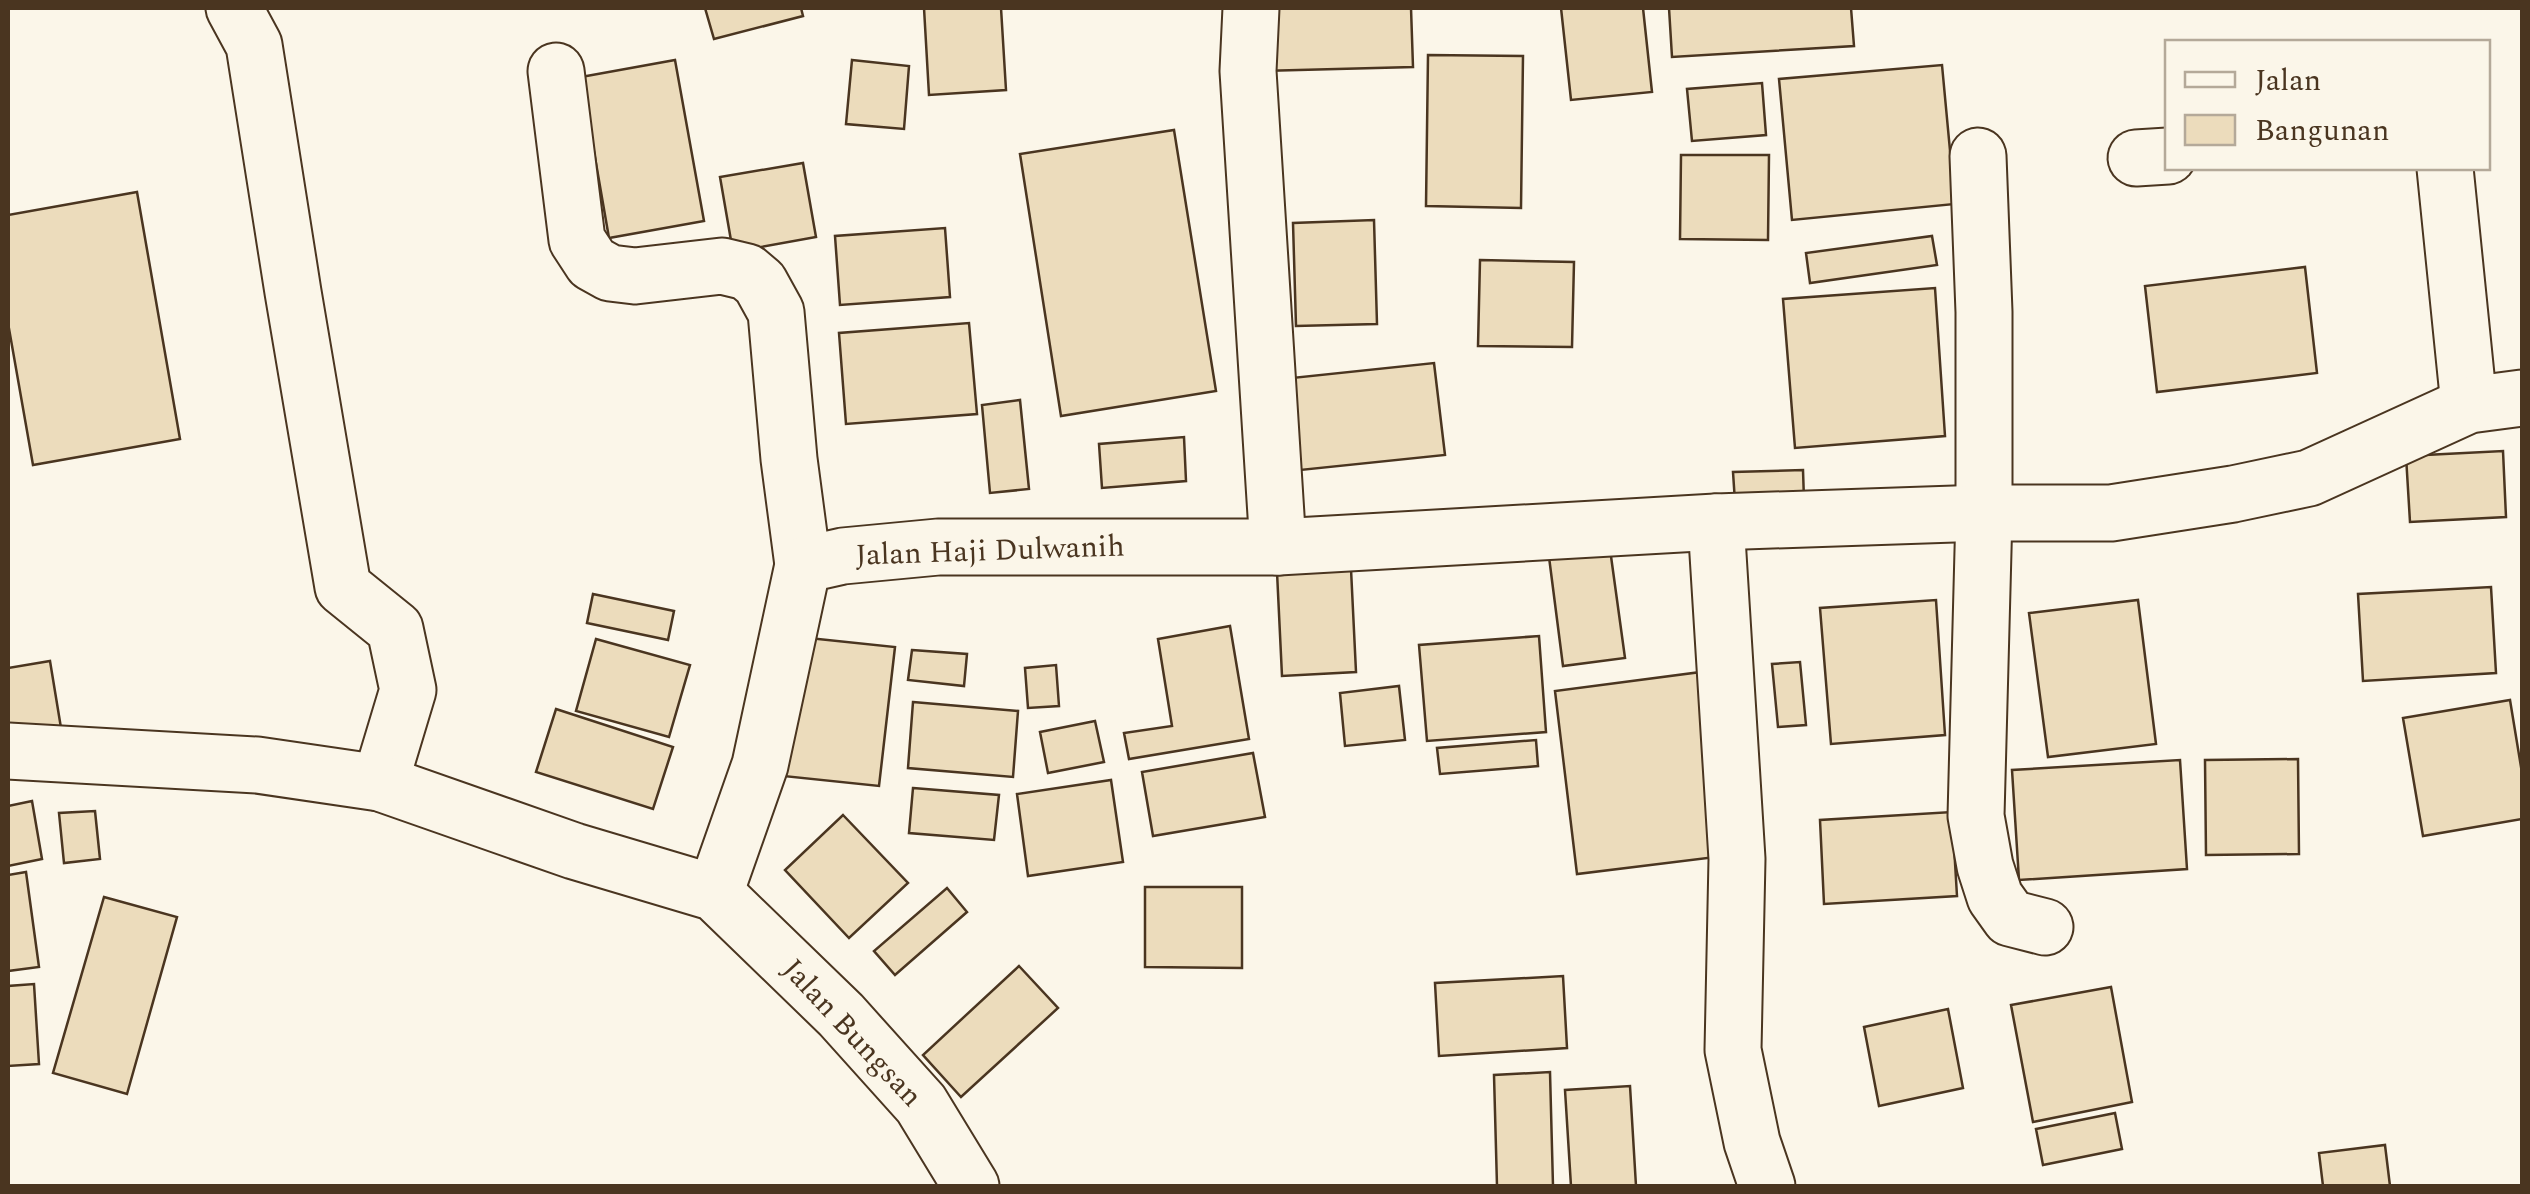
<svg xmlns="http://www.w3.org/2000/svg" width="2530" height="1194" viewBox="0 0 2530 1194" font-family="Spectral,serif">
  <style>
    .building { fill: #ecdcbc; stroke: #4a3520; stroke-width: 2.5 }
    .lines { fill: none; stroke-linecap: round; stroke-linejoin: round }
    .minor-casing { stroke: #4a3520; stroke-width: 59 }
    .minor { stroke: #fbf6e9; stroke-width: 55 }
    .labels { text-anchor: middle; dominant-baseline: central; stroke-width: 8; stroke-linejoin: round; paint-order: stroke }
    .street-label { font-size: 30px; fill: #4a3520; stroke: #fbf6e9 }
  </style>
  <rect width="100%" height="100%" fill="#fbf6e9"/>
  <g class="building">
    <path d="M 705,8 L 801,8 L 803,16 L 714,39 Z"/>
    <path d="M 924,8 L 1001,8 L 1006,90 L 929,95 Z"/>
    <path d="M 1263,8 L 1411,8 L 1413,67 L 1265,71 Z"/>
    <path d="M 1561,8 L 1643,8 L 1652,92 L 1571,100 Z"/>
    <path d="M 1669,8 L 1851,8 L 1854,46 L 1672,57 Z"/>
    <path d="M 1428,55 L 1523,56 L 1521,208 L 1426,206 Z"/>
    <path d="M 675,60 L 704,221 L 609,238 L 581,77 Z"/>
    <path d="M 852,60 L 909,66 L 904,129 L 846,124 Z"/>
    <path d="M 1942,65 L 1955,204 L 1792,220 L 1779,79 Z"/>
    <path d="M 1762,83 L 1766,135 L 1692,141 L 1687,89 Z"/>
    <path d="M 1174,130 L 1216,391 L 1061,416 L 1020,154 Z"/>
    <path d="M 1681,155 L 1769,155 L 1768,240 L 1680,239 Z"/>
    <path d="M 803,163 L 816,237 L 733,252 L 720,177 Z"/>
    <path d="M 137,192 L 180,439 L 33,465 L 8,323 L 8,215 Z"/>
    <path d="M 1374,220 L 1377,324 L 1296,326 L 1293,223 Z"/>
    <path d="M 945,228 L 950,297 L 840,305 L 835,236 Z"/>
    <path d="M 1932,236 L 1937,265 L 1810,283 L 1806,253 Z"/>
    <path d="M 1480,260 L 1574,262 L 1572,347 L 1478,346 Z"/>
    <path d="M 2305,267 L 2317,373 L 2157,392 L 2145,286 Z"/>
    <path d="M 1935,288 L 1945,436 L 1795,448 L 1783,299 Z"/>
    <path d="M 969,323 L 977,414 L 846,424 L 839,333 Z"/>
    <path d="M 1434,363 L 1445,455 L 1291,471 L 1282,379 Z"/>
    <path d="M 1020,400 L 1029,489 L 990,493 L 982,405 Z"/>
    <path d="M 1184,437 L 1186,481 L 1102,488 L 1099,444 Z"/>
    <path d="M 2503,451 L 2506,517 L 2410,522 L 2406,456 Z"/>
    <path d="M 1803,470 L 1804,500 L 1735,502 L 1733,472 Z"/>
    <path d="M 1610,549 L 1625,658 L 1563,666 L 1549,557 Z"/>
    <path d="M 1351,569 L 1356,672 L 1282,676 L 1277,572 Z"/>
    <path d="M 2491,587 L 2496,673 L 2363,681 L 2358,594 Z"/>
    <path d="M 593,594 L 674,611 L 668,640 L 587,623 Z"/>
    <path d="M 1936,600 L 1945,735 L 1831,744 L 1820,608 Z"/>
    <path d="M 2138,600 L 2156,744 L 2048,757 L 2029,613 Z"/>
    <path d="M 1230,626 L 1249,739 L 1129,759 L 1124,733 L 1172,726 L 1158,639 Z"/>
    <path d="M 1539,636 L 1546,732 L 1427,741 L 1419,645 Z"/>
    <path d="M 799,637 L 895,647 L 879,786 L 783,776 Z"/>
    <path d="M 596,639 L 690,665 L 669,737 L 576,711 Z"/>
    <path d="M 912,650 L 967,654 L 964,686 L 908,680 Z"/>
    <path d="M 50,661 L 62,734 L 8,742 L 8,668 Z"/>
    <path d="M 1800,662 L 1806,725 L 1778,727 L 1772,664 Z"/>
    <path d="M 1056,665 L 1059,706 L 1028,708 L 1025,668 Z"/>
    <path d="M 1701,672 L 1724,856 L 1577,874 L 1555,691 Z"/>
    <path d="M 1399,686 L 1405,740 L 1345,746 L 1340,693 Z"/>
    <path d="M 2510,700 L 2522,773 L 2522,819 L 2423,836 L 2403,718 Z"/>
    <path d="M 913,702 L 1018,711 L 1013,777 L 908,768 Z"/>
    <path d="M 556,709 L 673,747 L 653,809 L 536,772 Z"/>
    <path d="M 1095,721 L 1104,762 L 1048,773 L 1040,732 Z"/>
    <path d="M 1536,740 L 1538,766 L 1440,774 L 1437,748 Z"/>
    <path d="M 1253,753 L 1265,817 L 1153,836 L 1142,772 Z"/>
    <path d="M 2298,759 L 2299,854 L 2206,855 L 2205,760 Z"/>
    <path d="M 2180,760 L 2187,869 L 2019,880 L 2012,770 Z"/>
    <path d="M 1111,780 L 1123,862 L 1028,876 L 1017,794 Z"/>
    <path d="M 913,788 L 999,795 L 994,840 L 909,833 Z"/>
    <path d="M 32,801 L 42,859 L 8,866 L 8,806 Z"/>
    <path d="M 95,811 L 100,859 L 64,863 L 59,813 Z"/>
    <path d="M 1952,812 L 1957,896 L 1824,904 L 1820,820 Z"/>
    <path d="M 843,815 L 908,883 L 849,938 L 785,870 Z"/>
    <path d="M 26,872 L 39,967 L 8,971 L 8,875 Z"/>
    <path d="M 1145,887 L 1242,887 L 1242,968 L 1145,967 Z"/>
    <path d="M 947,888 L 967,912 L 895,975 L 874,951 Z"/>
    <path d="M 104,897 L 177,917 L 127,1094 L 53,1073 Z"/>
    <path d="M 1019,966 L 1058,1008 L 961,1097 L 923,1055 Z"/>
    <path d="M 1563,976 L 1567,1048 L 1439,1056 L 1435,983 Z"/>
    <path d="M 34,984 L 39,1064 L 8,1066 L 8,986 Z"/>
    <path d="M 2111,987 L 2132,1102 L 2033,1122 L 2011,1005 Z"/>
    <path d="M 1948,1009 L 1963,1088 L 1879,1106 L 1864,1027 Z"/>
    <path d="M 1550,1072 L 1553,1186 L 1497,1186 L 1494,1075 Z"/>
    <path d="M 1630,1086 L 1636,1186 L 1571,1186 L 1565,1090 Z"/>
    <path d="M 2115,1113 L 2122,1149 L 2043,1165 L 2036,1129 Z"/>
    <path d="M 2385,1145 L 2390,1186 L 2323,1186 L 2319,1153 Z"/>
  </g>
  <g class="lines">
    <g class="minor-casing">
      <g id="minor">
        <path d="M 234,8 L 254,45 L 293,292 L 343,587 L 395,629 L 408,690 L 380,783"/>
        <path d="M 1251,8 L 1248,71 L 1278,547"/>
        <path d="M 556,71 L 577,240 L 592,263 L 610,273 L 635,276 L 722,266 L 747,272 L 760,283 L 776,312 L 789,459 L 803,565"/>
        <path d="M 1978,156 L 1984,312 L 1984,513 L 1976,816 L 1985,866 L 1995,897 L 2010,918 L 2045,927"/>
        <path d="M 2136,158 L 2168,156"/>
        <path d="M 2445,168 L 2469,405"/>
        <path d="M 1716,522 L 1737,859 L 1733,1050 L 1752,1142 L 1767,1186"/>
        <path d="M 8,751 L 257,765 L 380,783 L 574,851 L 715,893 L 841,1015 L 921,1104 L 971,1186"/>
        <path d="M 715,893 L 760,765 L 803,565 L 843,556 L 938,547 L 1278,547 L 1716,522 L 1984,513 L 2111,513 L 2233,494 L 2309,478 L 2469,405 L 2522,398"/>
      </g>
    </g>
    <use href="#minor" class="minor"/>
  </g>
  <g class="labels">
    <g class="street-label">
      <text transform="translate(990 551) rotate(-2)">Jalan Haji Dulwanih</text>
      <text transform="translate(852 1033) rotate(47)">Jalan Bungsan</text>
    </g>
  </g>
  <rect width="2530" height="1194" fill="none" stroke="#4a3520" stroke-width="20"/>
  <rect x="2165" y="40" width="325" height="130" fill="#fbf6e9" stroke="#b4a999" stroke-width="2.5"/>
  <rect x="2185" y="72" width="50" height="15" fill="#fbf6e9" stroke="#b4a999" stroke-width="2.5"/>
  <text x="2255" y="90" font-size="30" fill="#4a3520">Jalan</text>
  <rect x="2185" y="115" width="50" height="30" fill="#ecdcbc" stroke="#b4a999" stroke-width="2.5"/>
  <text x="2255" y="140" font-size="30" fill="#4a3520">Bangunan</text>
</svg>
